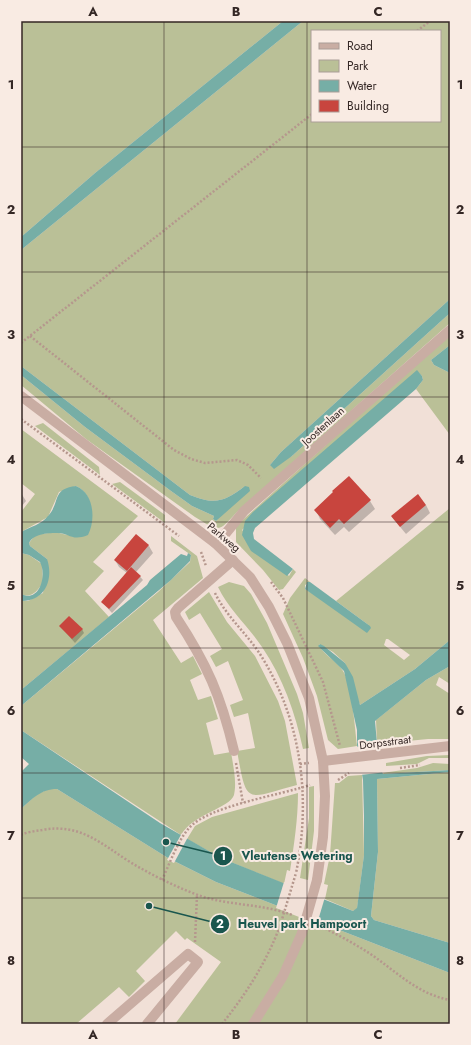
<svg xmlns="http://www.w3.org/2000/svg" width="471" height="1045" viewBox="0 0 471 1045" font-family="Jost,sans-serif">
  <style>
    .green { fill: #bac097; fill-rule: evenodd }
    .water { fill: #76aea6 }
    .pier { fill: #f1e0d7 }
    .shadow { fill: #0003 }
    .building { fill: #c8453e }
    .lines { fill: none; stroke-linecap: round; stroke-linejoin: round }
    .path { stroke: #b5978d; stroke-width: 2.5; stroke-dasharray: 2 2; stroke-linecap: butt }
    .minor { stroke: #c9ada3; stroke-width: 10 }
    .path-bridge { stroke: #b5978d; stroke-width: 2.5; stroke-dasharray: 2 2; stroke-linecap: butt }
    .minor-bridge { stroke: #c9ada3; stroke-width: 10 }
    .grid { fill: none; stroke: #342725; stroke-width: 1; stroke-opacity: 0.55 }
    .labels { text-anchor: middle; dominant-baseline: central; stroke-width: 4; stroke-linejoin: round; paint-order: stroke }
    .street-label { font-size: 11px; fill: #342725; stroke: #f9ebe3 }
    .leader { fill: none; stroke: #1a564e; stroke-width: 1.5 }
    .callout-dot { fill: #1a564e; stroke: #f9ebe3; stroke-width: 1.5 }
    .mark-label { font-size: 12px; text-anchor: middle; font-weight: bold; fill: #fff }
    .callout-label { font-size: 12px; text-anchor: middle; font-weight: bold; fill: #1a564e; stroke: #f9ebe3; stroke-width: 4; stroke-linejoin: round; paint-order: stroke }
    .neatline { fill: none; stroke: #342725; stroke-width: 1.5 }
    .grid-label { font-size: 13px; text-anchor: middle; font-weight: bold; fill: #342725 }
  </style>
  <rect width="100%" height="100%" fill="#f1e0d7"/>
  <g class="green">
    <path d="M 21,21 L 283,21 L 95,173 L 21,237 Z"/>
    <path d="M 303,21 L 450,21 L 450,299 L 281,452 L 270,465 L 292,456 L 450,313 L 450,323 L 238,511 C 218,532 221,533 195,517 L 86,439 L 21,385 L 21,375 L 85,427 L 171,491 L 192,506 L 214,516 L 213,519 L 216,521 L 245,486 C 224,502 215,505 190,495 L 21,366 L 21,250 ZM 312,31 L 440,31 L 440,121 L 312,121 Z"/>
    <path d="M 450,333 L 450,345 L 431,360 L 434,365 L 450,373 L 450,435 L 416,389 L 423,380 L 422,376 L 417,371 L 242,530 L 289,576 L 293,569 L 296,572 L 283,589 L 279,590 L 263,570 L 236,542 L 236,526 Z"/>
    <path d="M 43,423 L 99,467 L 100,475 L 35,426 Z"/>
    <path d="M 21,429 L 138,516 L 93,562 L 104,571 L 85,591 L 109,617 L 21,690 L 21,601 L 28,601 L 43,593 L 47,559 L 30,546 L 29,543 L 35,535 L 55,532 L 67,535 L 91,512 C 91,501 86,490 76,486 L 59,492 L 48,517 L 21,532 L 21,512 L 35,494 L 21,483 Z"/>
    <path d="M 120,482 L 165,515 L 165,523 L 112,484 Z"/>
    <path d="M 450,508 L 450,640 L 415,669 L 360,705 L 345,663 L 333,652 L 319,644 C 320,652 338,662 343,671 C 352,686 355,728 357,746 L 338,749 L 328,740 L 317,696 L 303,658 L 283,614 L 290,598 L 305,578 L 310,582 L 305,585 L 305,589 L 370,626 L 336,601 ZM 386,639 L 388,639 L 410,655 L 404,660 L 384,645 Z"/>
    <path d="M 171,536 L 197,556 L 203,578 L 153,620 L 181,663 L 193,656 L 202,674 L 190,680 L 198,700 L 211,696 L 218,719 L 206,723 L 214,755 L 231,752 C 233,765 237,782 234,795 C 230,808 193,814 181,835 L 21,730 L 21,706 L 158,592 L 190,562 L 191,555 L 171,541 Z"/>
    <path d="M 21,553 L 29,555 L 42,564 L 43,583 C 37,591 31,599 21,594 Z"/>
    <path d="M 229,582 L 244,586 L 251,594 L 267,623 L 297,694 L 303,713 L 309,748 L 303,749 C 295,712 283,678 262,647 C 248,626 229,610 218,587 Z"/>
    <path d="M 209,592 L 227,622 L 255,656 L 278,701 L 285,721 L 297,785 C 245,799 247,806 237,751 L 255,748 L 248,713 L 234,717 L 230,705 L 243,700 L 228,661 L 216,667 L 210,656 L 222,649 L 200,613 L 189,620 L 185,612 Z"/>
    <path d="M 450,666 L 450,684 L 439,677 L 436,685 L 450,694 L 450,739 L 428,739 L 377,744 L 376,720 L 426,680 Z"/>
    <path d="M 450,755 L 450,758 L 429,758 L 417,764 L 386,766 L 386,763 L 427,756 Z"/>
    <path d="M 433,763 L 450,764 L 450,770 L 384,774 L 382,773 L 417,768 Z"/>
    <path d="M 450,772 L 450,943 L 374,920 L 371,916 L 378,852 L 377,779 Z"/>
    <path d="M 362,775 L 364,855 L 357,909 L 353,911 L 325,899 L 328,885 L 324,884 L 330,855 L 335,783 L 339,783 L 348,776 Z"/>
    <path d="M 314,786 L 314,831 L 308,880 L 300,878 L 309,818 L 309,787 Z"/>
    <path d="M 49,789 L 57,789 L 168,858 L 216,882 L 450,973 L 450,1024 L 175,1024 L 221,962 L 187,938 L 185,940 L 176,931 L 136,971 L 145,981 L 129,997 L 119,987 L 76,1024 L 21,1024 L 21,809 L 37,794 Z"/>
    <path d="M 298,793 C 298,819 294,845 290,871 L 287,870 L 284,884 L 221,858 L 187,839 L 195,826 L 212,817 Z"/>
  </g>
  <g class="water">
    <path d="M 283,21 L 303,21 L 21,250 L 21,237 L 95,173 Z"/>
    <path d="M 450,299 L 450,313 L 292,456 L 274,469 L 270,465 L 281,452 Z"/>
    <path d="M 450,345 L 450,373 L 434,365 L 431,360 Z"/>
    <path d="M 21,366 L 190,495 C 215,505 224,502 245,486 L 249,487 L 250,491 L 216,521 L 213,519 L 214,516 L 192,506 L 171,491 L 85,427 L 21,375 Z"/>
    <path d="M 417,370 L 422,376 L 423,380 L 416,389 L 255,528 L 253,533 L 254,539 L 293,569 L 287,576 L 251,551 L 242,535 L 245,521 L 253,512 Z"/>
    <path d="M 76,486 C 94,493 96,520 88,535 C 71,542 69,532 56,533 C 47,533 33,534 29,543 L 30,546 L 47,559 C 54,579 45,602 21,601 L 21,594 C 40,603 47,575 40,562 L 29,555 L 21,553 L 21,532 C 30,527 42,524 48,516 C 61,502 51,489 76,486 Z"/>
    <path d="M 188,553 L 191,555 L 190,561 L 171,580 L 21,706 L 21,690 L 147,585 L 150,580 L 181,554 L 187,556 Z"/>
    <path d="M 307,582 L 310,582 L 370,626 L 371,628 L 367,633 L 305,589 Z"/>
    <path d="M 450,640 L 450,666 L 426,680 L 375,721 L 379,766 L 383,774 L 450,770 L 450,772 L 377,779 L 378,852 L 371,916 L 374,920 L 450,943 L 450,973 L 216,882 L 168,858 L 57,789 C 41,789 32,799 21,809 L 21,772 L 29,764 L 21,757 L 21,730 L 160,823 L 221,858 L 353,911 L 357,908 L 364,855 L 364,817 L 363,780 L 357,745 L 357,730 L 344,671 L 318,646 L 320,644 L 324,646 L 345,663 L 353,677 L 360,705 L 415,669 Z"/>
  </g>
  <g class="pier">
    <path d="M 379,744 L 381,766 L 384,772 L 387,772 L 360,775 L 355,747 Z"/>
    <path d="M 182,833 L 188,837 L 174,863 L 167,860 Z"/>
    <path d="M 284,882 L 325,897 L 317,924 L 276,908 Z"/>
  </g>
  <g class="shadow">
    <path d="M 21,493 L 26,501 L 21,507 Z"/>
    <path d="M 370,501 L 375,509 L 349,532 L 344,527 L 335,535 L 320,519 L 316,510 Z"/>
    <path d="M 426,505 L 430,513 L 406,534 L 392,517 Z"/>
    <path d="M 136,535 L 149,546 L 153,553 L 136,572 L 143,580 L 112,613 L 102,602 L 127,573 L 119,567 L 115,560 Z"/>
    <path d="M 60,626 L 82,629 L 84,633 L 75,643 Z"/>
  </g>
  <g class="building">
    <path d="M 349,476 L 371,500 L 344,524 L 339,519 L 330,528 L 314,510 L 333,492 L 332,491 Z"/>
    <path d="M 418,494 L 426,505 L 400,527 L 391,516 Z"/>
    <path d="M 136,534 L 149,545 L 127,571 L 114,560 Z"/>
    <path d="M 131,567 L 141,576 L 109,609 L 101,602 Z"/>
    <path d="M 69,616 L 83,629 L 72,639 L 59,626 Z"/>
  </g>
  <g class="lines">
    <g class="path">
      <path d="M 417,31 L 430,21"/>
      <path d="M 30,336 L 174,450 L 191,459 L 205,463 L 237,460 L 248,465 L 261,478"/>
      <path d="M 21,343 L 312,114"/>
      <path d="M 21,419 L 179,536"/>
      <path d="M 201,552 L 206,566"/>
      <path d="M 271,582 L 283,598 L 323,682 L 340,746"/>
      <path d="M 215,593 C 227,618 249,635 263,659 C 302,723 311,800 296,873"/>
      <path d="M 236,763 L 243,803"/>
      <path d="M 300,764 L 309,763"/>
      <path d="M 400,768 L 420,765"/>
      <path d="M 338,780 L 349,773"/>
      <path d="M 21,835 C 27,832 35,831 42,830 C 80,823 100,843 130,862 C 150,874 172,885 195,894 C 226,906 261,903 292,915"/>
      <path d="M 162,880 C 170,863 177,842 189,828 C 208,806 281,795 310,785"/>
      <path d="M 318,925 C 335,933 353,943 369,953 C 396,971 417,994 450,1000"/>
      <path d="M 195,942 L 197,895"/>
      <path d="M 222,1024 C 246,994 266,963 280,926"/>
    </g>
    <g class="minor">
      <path d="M 21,396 L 215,543 L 250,577 L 269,607 L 287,643 L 309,698 L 323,761 L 325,796 L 323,837 L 317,880"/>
      <path d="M 215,543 L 226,533 L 244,511 L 450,330"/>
      <path d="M 233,560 L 178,608 L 175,612 L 176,617 C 207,664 221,696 234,751"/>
      <path d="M 323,761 L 450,746"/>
      <path d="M 107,1024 L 188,954 L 198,962 L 147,1024"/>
      <path d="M 253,1024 L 283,976 L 302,933"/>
    </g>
    <path class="path-bridge" d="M 280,926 L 296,873"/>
    <path class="minor-bridge" d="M 302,933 L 317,880"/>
  </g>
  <path class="grid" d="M 164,21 L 164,1024M 307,21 L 307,1024M 21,147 L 450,147M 21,272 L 450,272M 21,397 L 450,397M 21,522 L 450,522M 21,648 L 450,648M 21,773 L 450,773M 21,898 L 450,898"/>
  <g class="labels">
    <g class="street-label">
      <text transform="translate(323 426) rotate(-42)">Joostenlaan</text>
      <text transform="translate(224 537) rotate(40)">Parkweg</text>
      <text transform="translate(385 742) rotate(-7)">Dorpsstraat</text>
    </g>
  </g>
  <path class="leader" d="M166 842L223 856M149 906L220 924"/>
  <g class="callout-dot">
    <circle cx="166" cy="842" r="4"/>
    <circle cx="149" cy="906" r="4"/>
    <circle cx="223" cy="856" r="10"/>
    <circle cx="220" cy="924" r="10"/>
  </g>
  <g class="mark-label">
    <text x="223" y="860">1</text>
    <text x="220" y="928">2</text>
  </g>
  <g class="callout-label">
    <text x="297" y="860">Vleutense Wetering</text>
    <text x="302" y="928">Heuvel park Hampoort</text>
  </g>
  <rect width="471" height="1045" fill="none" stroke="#f9ebe3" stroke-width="44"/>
  <rect x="311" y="30" width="130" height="92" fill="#f9ebe3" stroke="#aa9d97"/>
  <rect x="319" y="43" width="20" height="6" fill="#c9ada3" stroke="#aa9d97"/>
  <text x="347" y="50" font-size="12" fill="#342725">Road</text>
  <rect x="319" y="60" width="20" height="12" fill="#bac097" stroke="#aa9d97"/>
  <text x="347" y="70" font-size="12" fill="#342725">Park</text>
  <rect x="319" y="80" width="20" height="12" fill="#76aea6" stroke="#aa9d97"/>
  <text x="347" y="90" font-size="12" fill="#342725">Water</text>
  <rect x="319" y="100" width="20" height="12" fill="#c8453e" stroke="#aa9d97"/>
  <text x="347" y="110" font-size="12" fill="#342725">Building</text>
  <rect x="22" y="22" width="427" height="1001" class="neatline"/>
  <g class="grid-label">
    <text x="93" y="16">A</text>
    <text x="236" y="16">B</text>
    <text x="378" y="16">C</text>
    <text x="11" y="89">1</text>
    <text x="460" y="89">1</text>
    <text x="11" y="214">2</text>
    <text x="460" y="214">2</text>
    <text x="11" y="339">3</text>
    <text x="460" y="339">3</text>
    <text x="11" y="464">4</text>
    <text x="460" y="464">4</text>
    <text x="11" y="590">5</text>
    <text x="460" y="590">5</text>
    <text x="11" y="715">6</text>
    <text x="460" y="715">6</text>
    <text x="11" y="840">7</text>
    <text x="460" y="840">7</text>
    <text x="11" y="965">8</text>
    <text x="460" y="965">8</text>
    <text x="93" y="1039">A</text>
    <text x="236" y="1039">B</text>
    <text x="378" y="1039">C</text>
  </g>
</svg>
